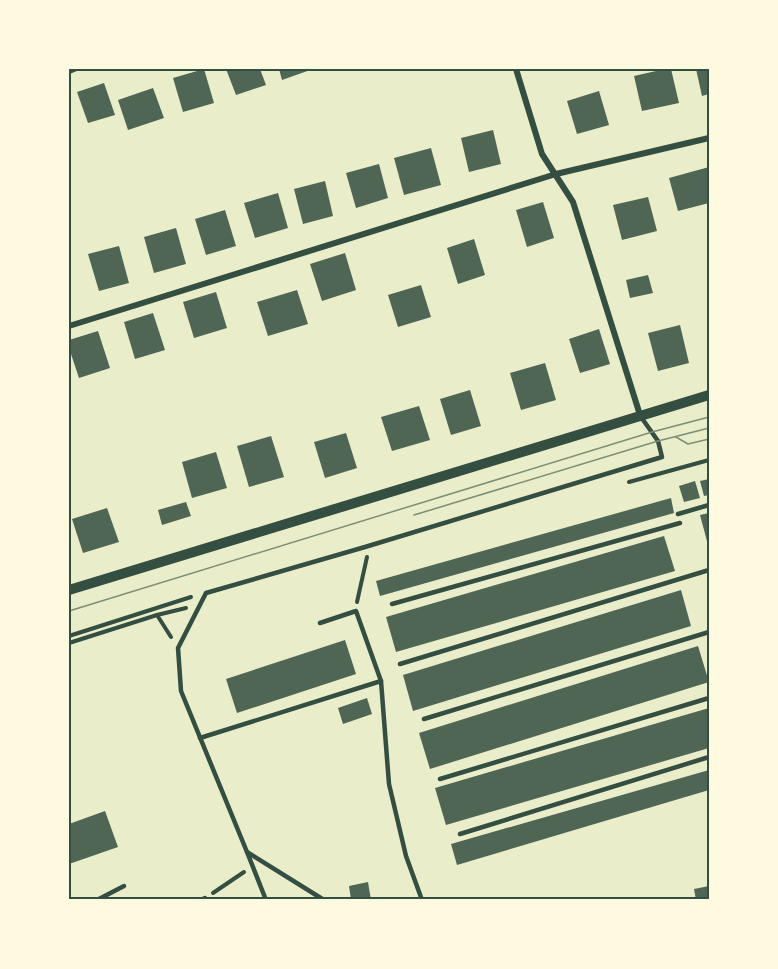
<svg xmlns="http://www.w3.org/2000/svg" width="778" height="969" viewBox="0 0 778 969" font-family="'Playfair Display',serif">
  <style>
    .building { fill: #4f6655 }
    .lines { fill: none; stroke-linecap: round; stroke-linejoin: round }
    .path { stroke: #344e41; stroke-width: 4 }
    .service { stroke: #344e41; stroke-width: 4.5 }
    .minor { stroke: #344e41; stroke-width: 6 }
    .tertiary { stroke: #344e41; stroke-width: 10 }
    .tram { stroke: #7c8e77; stroke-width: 1.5 }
    .neatline { fill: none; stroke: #344e41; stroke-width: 2 }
  </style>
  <rect width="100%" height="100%" fill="#e9edc9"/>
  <g class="building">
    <path d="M 204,69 L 214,103 L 183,112 L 173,78 Z"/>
    <path d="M 226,69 L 260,69 L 266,85 L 236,95 Z"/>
    <path d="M 279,69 L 313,69 L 282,80 Z"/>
    <path d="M 665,69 L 671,69 L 679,103 L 642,111 L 634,76 Z"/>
    <path d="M 696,69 L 709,69 L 709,94 L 702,96 Z"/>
    <path d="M 104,83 L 115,115 L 88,123 L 77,92 Z"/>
    <path d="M 153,88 L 164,118 L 128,130 L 118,100 Z"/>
    <path d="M 599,91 L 609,125 L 577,134 L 567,101 Z"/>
    <path d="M 493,130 L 501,164 L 469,172 L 461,138 Z"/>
    <path d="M 431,148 L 441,185 L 404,195 L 394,158 Z"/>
    <path d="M 379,164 L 388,198 L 356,208 L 346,173 Z"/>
    <path d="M 709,167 L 709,203 L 678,211 L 669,178 Z"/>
    <path d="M 325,181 L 333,216 L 303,224 L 294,189 Z"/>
    <path d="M 278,193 L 288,228 L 255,238 L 244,203 Z"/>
    <path d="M 648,197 L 657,231 L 622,240 L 613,205 Z"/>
    <path d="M 543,202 L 554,238 L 527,247 L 516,210 Z"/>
    <path d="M 225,210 L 236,246 L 206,255 L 195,219 Z"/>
    <path d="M 176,228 L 186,264 L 154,273 L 144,237 Z"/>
    <path d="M 474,239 L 485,275 L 458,284 L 447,248 Z"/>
    <path d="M 119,246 L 129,283 L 99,291 L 88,254 Z"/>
    <path d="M 345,253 L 356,290 L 322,301 L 310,264 Z"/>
    <path d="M 648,275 L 653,293 L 630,298 L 626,280 Z"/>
    <path d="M 421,285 L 431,317 L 398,327 L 388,295 Z"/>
    <path d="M 297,290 L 308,324 L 268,336 L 257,302 Z"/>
    <path d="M 216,292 L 227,328 L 194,338 L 183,302 Z"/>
    <path d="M 153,313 L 165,350 L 135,359 L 124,322 Z"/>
    <path d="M 680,325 L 689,363 L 658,371 L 648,333 Z"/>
    <path d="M 599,329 L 610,364 L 580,373 L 569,339 Z"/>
    <path d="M 98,331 L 110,368 L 79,378 L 69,348 L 69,340 Z"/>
    <path d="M 545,363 L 556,400 L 521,410 L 510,373 Z"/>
    <path d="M 470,390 L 481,426 L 451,435 L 440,399 Z"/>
    <path d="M 419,406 L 430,440 L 392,451 L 381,417 Z"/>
    <path d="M 346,433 L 357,468 L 325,478 L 314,442 Z"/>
    <path d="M 271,436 L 284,477 L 249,487 L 237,446 Z"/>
    <path d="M 216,452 L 227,488 L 192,498 L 182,462 Z"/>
    <path d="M 709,479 L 709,495 L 704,496 L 700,481 Z"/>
    <path d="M 695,481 L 700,498 L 684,502 L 679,486 Z"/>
    <path d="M 671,498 L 674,513 L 380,596 L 376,581 Z"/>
    <path d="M 186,502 L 191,516 L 162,525 L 158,510 Z"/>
    <path d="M 107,508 L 119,542 L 83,553 L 72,519 Z"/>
    <path d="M 709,513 L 709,545 L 708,545 L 700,515 Z"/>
    <path d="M 664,536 L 675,571 L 396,652 L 386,617 Z"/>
    <path d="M 681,590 L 691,626 L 413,711 L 403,675 Z"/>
    <path d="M 345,640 L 356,674 L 237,713 L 226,679 Z"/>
    <path d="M 698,646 L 709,682 L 430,769 L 419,733 Z"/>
    <path d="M 367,698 L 372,714 L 343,724 L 338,708 Z"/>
    <path d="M 709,708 L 709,748 L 446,825 L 435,788 Z"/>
    <path d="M 709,770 L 709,790 L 457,865 L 451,844 Z"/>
    <path d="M 105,811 L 118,847 L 69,864 L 69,824 Z"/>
    <path d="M 368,882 L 371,900 L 351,900 L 349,886 Z"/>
    <path d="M 709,886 L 709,900 L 696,900 L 694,889 Z"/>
  </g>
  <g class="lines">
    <g class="path">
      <path d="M 629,482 L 709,460"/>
      <path d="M 357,602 L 367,557"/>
      <path d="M 157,615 L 171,637"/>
      <path d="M 69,636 L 191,597"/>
      <path d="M 69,643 L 157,615 L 186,608"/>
      <path d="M 213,893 L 244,872"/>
    </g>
    <g class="service">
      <path d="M 678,514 L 709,505"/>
      <path d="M 392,604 L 680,523"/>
      <path d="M 320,623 L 356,611 L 381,681 L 389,784 L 406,856 L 422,900"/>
      <path d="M 400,664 L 709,570"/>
      <path d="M 424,719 L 709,632"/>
      <path d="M 200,738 L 381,681"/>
      <path d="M 440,779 L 709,698"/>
      <path d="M 460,834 L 709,757"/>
      <path d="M 247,852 L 266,900"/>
      <path d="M 97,900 L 124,886"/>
      <path d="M 200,900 L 205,898 L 205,900"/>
      <path d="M 324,900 L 247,852 L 181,691 L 178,648 L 206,593 L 365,547 L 662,457 L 658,441 L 641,417"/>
    </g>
    <g class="minor">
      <path d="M 516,69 L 542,154 L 573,202 L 640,415"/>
      <path d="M 69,71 L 74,69"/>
      <path d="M 69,326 L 556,174 L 709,138"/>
    </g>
    <path class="tertiary" d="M 69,590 L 709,395"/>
    <g class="tram">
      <path d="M 676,437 L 688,444 L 709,439"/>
      <path d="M 414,515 L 658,441 L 709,428"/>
      <path d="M 69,611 L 652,432 L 709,417"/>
    </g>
  </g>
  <rect width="778" height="969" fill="none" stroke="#fefae0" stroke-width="141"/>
  <rect x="70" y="70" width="638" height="828" class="neatline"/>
</svg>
